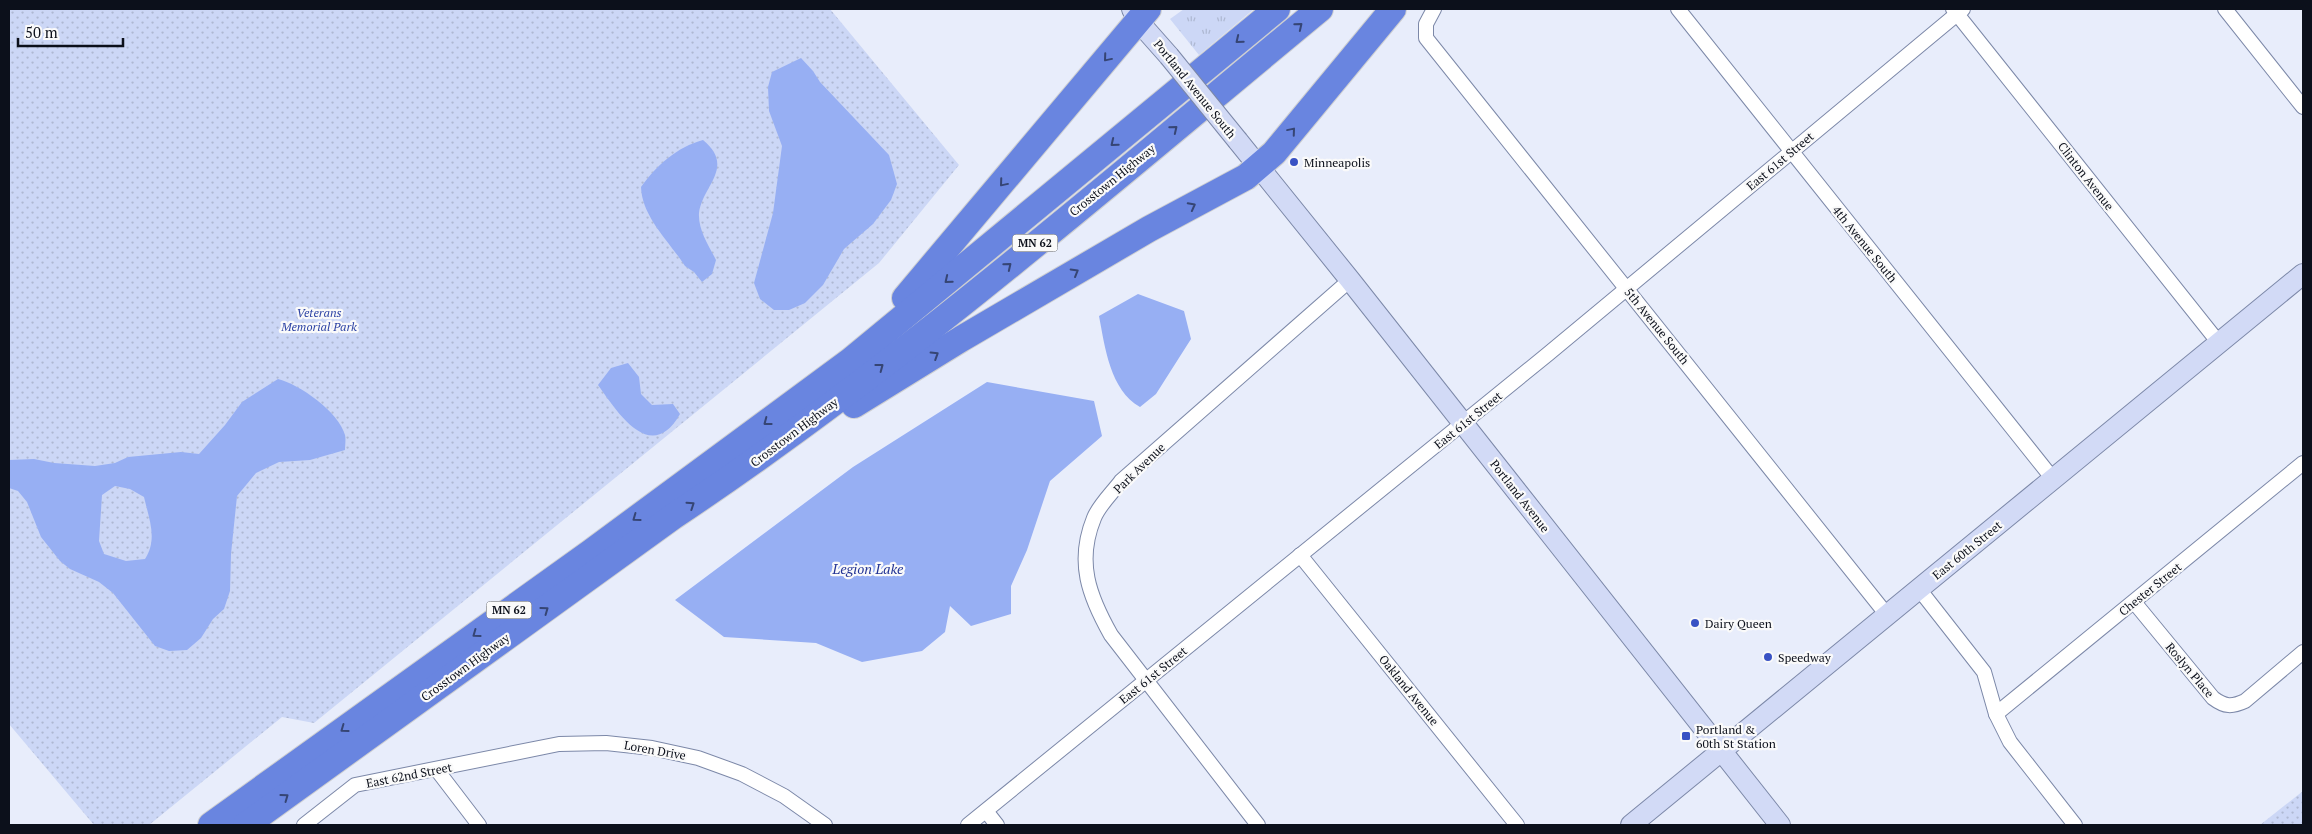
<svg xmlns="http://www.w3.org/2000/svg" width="2312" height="834" viewBox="0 0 2312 834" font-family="'PT Serif',serif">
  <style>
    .grass { fill: url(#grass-tufts) }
    .park { fill: url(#park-dots) }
    .water { fill: #97aff3; fill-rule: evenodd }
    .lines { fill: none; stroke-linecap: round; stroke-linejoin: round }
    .street-casing { stroke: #7c88a8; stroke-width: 16 }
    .secondary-casing { stroke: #7c88a8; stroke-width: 22 }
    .highway-casing { stroke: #cecfd1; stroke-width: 28 }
    .street { stroke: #fff; stroke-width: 14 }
    .secondary { stroke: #d2daf6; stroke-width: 20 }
    .highway { stroke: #6985e0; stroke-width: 26 }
    .secondary-bridge-casing { stroke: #7c88a8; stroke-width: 22; stroke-linecap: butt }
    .secondary-bridge { stroke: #d2daf6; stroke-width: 20 }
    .oneway { stroke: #364574 }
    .poi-dot { fill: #3952c4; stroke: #fafafa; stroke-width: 2 }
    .labels { text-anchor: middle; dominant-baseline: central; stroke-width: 4.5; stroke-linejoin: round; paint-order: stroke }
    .shield { fill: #fafafa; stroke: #53565e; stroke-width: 1 }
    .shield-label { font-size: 11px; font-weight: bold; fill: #0c101b }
    .street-label { font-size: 12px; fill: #0c101b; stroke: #fafafa }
    .poi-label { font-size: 12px; fill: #0c101b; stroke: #fafafa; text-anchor: start }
    .park-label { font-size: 12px; font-style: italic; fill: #2f45a5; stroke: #fafafa }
    .water-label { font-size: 14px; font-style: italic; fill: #233494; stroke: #fafafa }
  </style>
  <defs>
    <pattern id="grass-tufts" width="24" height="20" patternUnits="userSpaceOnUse" patternTransform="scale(1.25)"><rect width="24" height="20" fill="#ccd7f6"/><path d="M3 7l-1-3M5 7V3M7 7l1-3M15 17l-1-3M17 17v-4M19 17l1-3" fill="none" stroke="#aeb8d2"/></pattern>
    <pattern id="park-dots" width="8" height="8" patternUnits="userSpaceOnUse" patternTransform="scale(1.25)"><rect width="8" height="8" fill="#ccd7f6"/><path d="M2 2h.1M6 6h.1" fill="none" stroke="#aeb8d2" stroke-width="1.8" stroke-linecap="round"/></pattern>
  </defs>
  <rect width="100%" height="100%" fill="#e8edfb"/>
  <path class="grass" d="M 1184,9 L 1254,9 L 1199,55 L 1170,19 Z"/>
  <g class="park">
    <path d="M 9,9 L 830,9 L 959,165 L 879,263 L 314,723 L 282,717 L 149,825 L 94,825 L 9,724 Z"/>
    <path d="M 2303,791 L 2303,825 L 2260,825 Z"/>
  </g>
  <g class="water">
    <path d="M 801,58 L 813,71 L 820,82 L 889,155 L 897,184 L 891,200 L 873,224 L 844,249 L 823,285 L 805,303 L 789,310 L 774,310 L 760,299 L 754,283 L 773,213 L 782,146 L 769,111 L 768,87 L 772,72 Z"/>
    <path d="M 703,140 C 736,167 702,186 699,213 C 698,230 709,246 716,260 L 712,274 L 702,282 L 694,272 L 685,266 C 669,241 642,217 641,187 C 657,165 677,147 703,140 Z"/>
    <path d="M 1138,294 L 1184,311 L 1191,339 L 1156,394 L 1140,407 C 1110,390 1105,347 1099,316 Z"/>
    <path d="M 628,363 L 639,377 L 641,394 L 652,405 L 673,404 L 680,414 C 651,465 618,413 598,385 L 611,368 Z"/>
    <path d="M 278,379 C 299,384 339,412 345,435 C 346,439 345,446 345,450 L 310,460 L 279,462 L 256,473 L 237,496 L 231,554 L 230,591 L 224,609 L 213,619 L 201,638 L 187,650 L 169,651 L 155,646 L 113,593 L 99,582 L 70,569 L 60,561 L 41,537 L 27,502 L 18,491 L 9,488 L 9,460 L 34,459 L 54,463 L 95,466 L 115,463 L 128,457 L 181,452 L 199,454 L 225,425 L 242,402 ZM 115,486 L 130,489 L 144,497 C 149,519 158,539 145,559 L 126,561 L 104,554 L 99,541 L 102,495 Z"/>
    <path d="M 987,382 L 1094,401 L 1102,436 L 1050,481 L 1027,550 L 1011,586 L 1011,614 L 971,626 L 950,606 L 945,632 L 922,651 L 862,662 L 816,643 L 724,637 L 675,600 L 853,467 Z"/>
  </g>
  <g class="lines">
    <g class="street-casing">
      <g id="street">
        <path d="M 1434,9 L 1426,24 L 1426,38 L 1887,615"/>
        <path d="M 1678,9 L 2053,479"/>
        <path d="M 1953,9 L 2219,343"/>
        <path d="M 2225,9 L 2303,107"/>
        <path d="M 1300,555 L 1517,825"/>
        <path d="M 1919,589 L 1984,672 L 1996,714 L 2010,742 L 2075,825"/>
        <path d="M 2134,602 L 2213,698 C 2225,707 2232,707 2245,701 L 2303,652"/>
        <path d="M 1996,714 L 2303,463"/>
        <path d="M 437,770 L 479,825"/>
        <path d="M 986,811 L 997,825"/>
        <path d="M 304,825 L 355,785 L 559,744 L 606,743 L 652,748 L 698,758 L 742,774 L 784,796 L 825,825"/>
        <path d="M 968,825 L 1548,354 L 1963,9"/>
        <path d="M 1258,825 L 1111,635 C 1089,596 1076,562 1094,518 C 1099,505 1113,492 1121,481 L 1350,280"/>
      </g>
    </g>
    <g class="secondary-casing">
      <g id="secondary">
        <path d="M 1132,9 L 1138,21 L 1169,56"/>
        <path d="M 1238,141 L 1350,280 L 1780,825"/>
        <path d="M 1631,825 L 2303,274"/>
      </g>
    </g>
    <g class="highway-casing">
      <g id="highway">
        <path d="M 905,298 L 1148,9"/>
        <path d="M 854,405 L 961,339 L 1149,229 L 1246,177 L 1274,153 L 1393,9"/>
        <path d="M 211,825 L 591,552 L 850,361 L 1277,9"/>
        <path d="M 246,825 L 674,516 C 902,364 1109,183 1320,9"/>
      </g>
    </g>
    <use href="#street" class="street"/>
    <use href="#secondary" class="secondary"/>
    <use href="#highway" class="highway"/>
    <g class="secondary-bridge-casing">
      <path id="secondary-bridge" d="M 1169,56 L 1238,141"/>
    </g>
    <use href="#secondary-bridge" class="secondary-bridge"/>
  </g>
  <defs><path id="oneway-chevron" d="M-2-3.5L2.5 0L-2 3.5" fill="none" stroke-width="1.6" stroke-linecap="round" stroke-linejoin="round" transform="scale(1.25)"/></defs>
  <g class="oneway">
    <use href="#oneway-chevron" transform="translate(1299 26) rotate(-39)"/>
    <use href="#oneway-chevron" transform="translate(1239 40) rotate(141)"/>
    <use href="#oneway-chevron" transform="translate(1107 58) rotate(130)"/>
    <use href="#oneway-chevron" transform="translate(1174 129) rotate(-39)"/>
    <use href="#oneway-chevron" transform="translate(1292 131) rotate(-50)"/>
    <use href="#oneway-chevron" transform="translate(1114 143) rotate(141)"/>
    <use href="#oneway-chevron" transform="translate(1003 183) rotate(130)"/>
    <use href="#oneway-chevron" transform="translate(1192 206) rotate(-28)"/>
    <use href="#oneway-chevron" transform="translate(1008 266) rotate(-39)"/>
    <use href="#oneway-chevron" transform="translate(1075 272) rotate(-30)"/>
    <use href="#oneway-chevron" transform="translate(948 280) rotate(141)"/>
    <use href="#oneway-chevron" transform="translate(935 355) rotate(-32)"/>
    <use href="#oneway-chevron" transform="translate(880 367) rotate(-37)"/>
    <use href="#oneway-chevron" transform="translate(767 422) rotate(143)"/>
    <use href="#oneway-chevron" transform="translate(691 505) rotate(-34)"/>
    <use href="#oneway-chevron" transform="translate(636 518) rotate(144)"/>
    <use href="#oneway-chevron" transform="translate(545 610) rotate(-36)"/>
    <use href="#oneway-chevron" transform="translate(476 634) rotate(144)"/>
    <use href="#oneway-chevron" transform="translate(344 729) rotate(144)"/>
    <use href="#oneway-chevron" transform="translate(285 797) rotate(-36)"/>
  </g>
  <g class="poi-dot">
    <circle cx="1294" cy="162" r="5"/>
    <circle cx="1695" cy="623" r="5"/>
    <circle cx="1768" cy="657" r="5"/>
    <rect x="1681" y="731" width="10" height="10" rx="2.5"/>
  </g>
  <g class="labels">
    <g class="shield">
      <rect x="1012.5" y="234.5" width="45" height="17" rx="4"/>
      <rect x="486.5" y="601.5" width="45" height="17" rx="4"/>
    </g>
    <g class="shield-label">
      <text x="1035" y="243">MN 62</text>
      <text x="509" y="610">MN 62</text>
    </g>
    <g class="street-label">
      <text transform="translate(1195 89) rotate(51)">Portland Avenue South</text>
      <text transform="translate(1780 161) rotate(-40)">East 61st Street</text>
      <text transform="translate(2086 176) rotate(52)">Clinton Avenue</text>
      <text transform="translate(1112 180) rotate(-39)">Crosstown Highway</text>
      <text transform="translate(1865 244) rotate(51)">4th Avenue South</text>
      <text transform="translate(1657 326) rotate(51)">5th Avenue South</text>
      <text transform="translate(1468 420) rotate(-39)">East 61st Street</text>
      <text transform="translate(794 432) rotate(-37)">Crosstown Highway</text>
      <text transform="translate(1139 468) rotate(-44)">Park Avenue</text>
      <text transform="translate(1520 496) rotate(52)">Portland Avenue</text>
      <text transform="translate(1967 550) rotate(-39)">East 60th Street</text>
      <text transform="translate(2150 589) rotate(-39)">Chester Street</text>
      <text transform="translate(465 667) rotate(-36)">Crosstown Highway</text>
      <text transform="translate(2190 670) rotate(50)">Roslyn Place</text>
      <text transform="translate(1153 675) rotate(-39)">East 61st Street</text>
      <text transform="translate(1409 690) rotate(51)">Oakland Avenue</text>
      <text transform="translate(655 750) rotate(10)">Loren Drive</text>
      <text transform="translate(409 775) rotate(-11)">East 62nd Street</text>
    </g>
    <g class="poi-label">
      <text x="1304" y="162">Minneapolis</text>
      <text x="1705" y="623">Dairy Queen</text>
      <text x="1778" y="657">Speedway</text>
      <text x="1696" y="729">Portland &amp;<tspan x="1696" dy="14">60th St Station</tspan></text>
    </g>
    <g class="park-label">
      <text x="319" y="312">Veterans<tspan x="319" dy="14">Memorial Park</tspan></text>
    </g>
    <g class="water-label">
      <text x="868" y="568">Legion Lake</text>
    </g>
  </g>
  <rect width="2312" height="834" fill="none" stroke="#0c101b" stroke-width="20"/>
  <path d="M18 38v8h105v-8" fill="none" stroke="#0c101b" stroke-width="2.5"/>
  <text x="25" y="38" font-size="15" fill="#0c101b" stroke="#fafafa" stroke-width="4" paint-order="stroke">50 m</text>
</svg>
